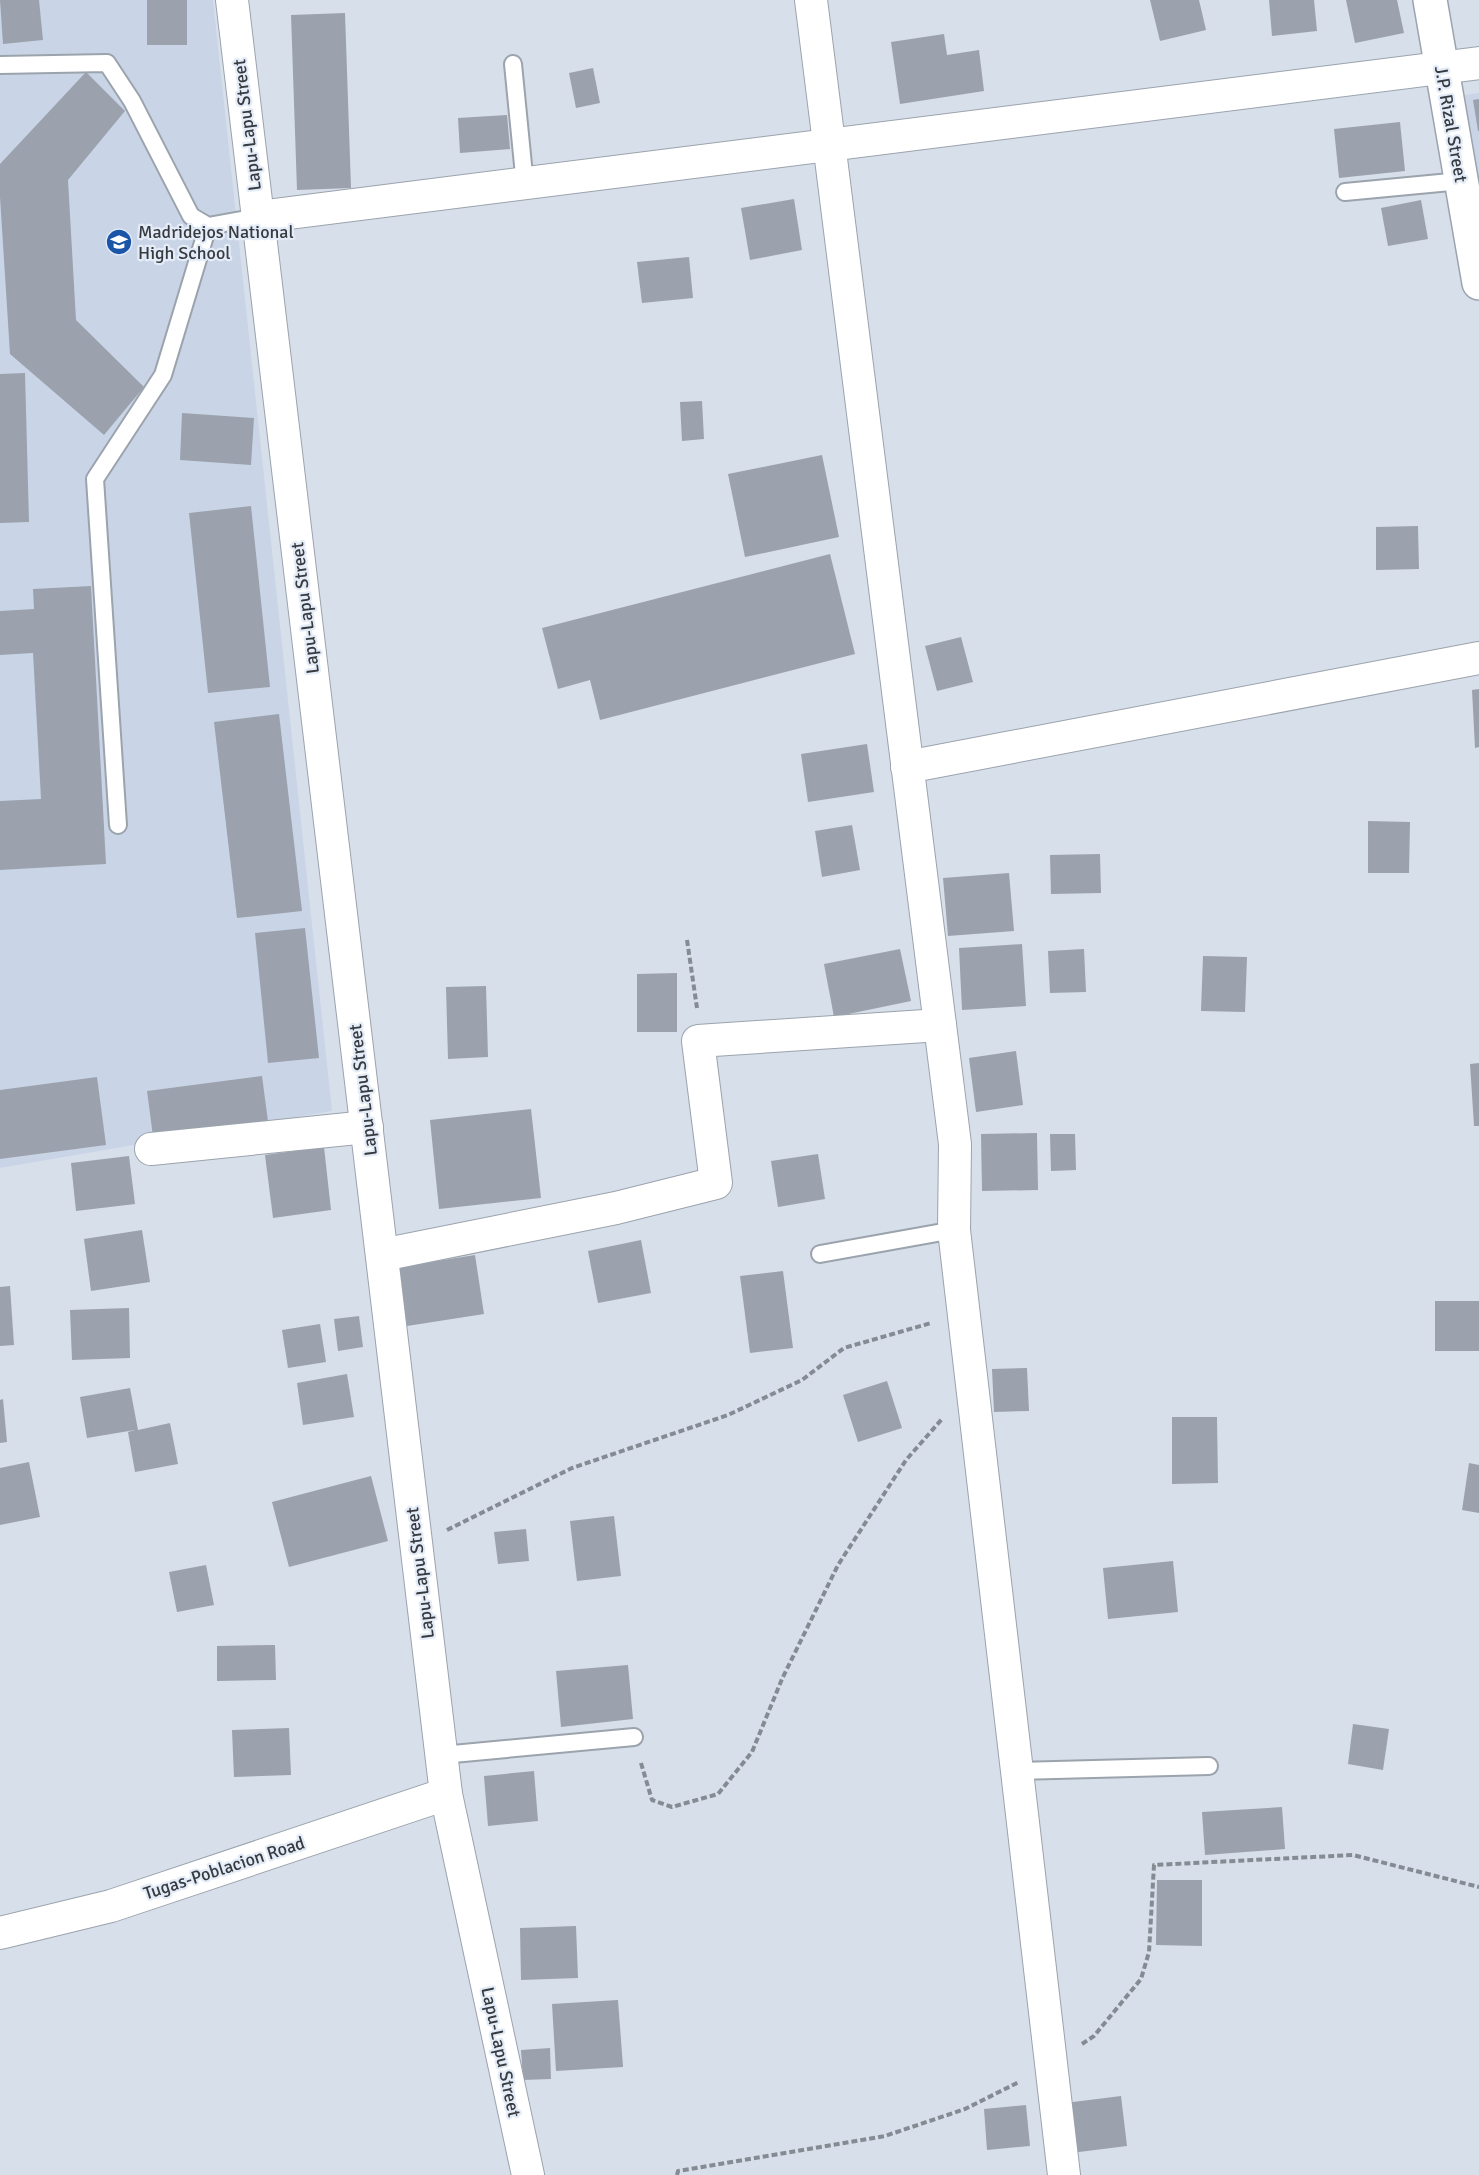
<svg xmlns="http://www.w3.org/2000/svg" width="1479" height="2175" viewBox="0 0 1479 2175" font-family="Signika,sans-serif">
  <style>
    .built { fill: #c9d5e6 }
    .building { fill: #9ba2ad }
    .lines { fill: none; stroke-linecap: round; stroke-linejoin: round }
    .lane-casing { stroke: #9ba3ad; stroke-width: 20 }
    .street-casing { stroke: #9ba3ad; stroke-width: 34 }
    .secondary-casing { stroke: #9ba3ad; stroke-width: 36 }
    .path { stroke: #858b93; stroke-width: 4; stroke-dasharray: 6 3; stroke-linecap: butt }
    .lane { stroke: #fff; stroke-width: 16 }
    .street { stroke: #fff; stroke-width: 32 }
    .secondary { stroke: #fff; stroke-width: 33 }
    .labels { text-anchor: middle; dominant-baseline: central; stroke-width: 4.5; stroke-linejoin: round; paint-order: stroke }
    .street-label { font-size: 18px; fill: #373a3f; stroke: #e4ecf8 }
    .poi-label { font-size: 18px; fill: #373a3f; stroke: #e4ecf8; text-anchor: start }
  </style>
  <rect width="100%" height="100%" fill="#d7dfea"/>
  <g class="built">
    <path d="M 0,0 L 213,0 L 332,1111 L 0,1168 Z"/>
    <path d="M 1479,93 L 1479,228 L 1458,96 Z"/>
  </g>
  <g class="building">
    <path d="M 0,0 L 39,0 L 43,40 L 3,44 Z"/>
    <rect x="147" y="0" width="40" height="45"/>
    <path d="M 1150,0 L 1199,0 L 1206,30 L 1160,41 Z"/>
    <path d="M 1269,0 L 1314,0 L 1317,31 L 1272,36 Z"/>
    <path d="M 1346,0 L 1397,0 L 1404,33 L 1355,43 Z"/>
    <path d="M 345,13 L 351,188 L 297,190 L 291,15 Z"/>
    <path d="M 944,34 L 947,55 L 979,50 L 984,91 L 900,104 L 891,42 Z"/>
    <path d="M 593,68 L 600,103 L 576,108 L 569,73 Z"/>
    <path d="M 86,72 L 125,111 L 68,180 L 76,320 L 144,387 L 104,435 L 10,354 L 0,197 L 0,164 Z"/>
    <path d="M 1479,99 L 1479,131 L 1478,131 L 1473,100 Z"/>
    <path d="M 507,115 L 510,149 L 460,153 L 458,118 Z"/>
    <path d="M 1400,122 L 1405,171 L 1339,178 L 1334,129 Z"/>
    <path d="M 794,199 L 802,250 L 750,260 L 741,208 Z"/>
    <path d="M 1421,200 L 1428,239 L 1388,246 L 1381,208 Z"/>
    <path d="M 689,257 L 693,298 L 642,303 L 637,262 Z"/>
    <path d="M 25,373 L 29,522 L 0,523 L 0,374 Z"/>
    <path d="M 702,401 L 704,439 L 682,441 L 680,402 Z"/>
    <path d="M 182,413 L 254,418 L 251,465 L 180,460 Z"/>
    <path d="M 822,455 L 839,537 L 745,557 L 728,474 Z"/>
    <path d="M 251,506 L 270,687 L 208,693 L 189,513 Z"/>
    <path d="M 1418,526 L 1419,569 L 1376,570 L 1376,527 Z"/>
    <path d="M 830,554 L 855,654 L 600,720 L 590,680 L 558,689 L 542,628 Z"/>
    <path d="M 91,586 L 106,864 L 0,870 L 0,801 L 41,799 L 33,653 L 0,655 L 0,611 L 34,609 L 33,589 Z"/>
    <path d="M 961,637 L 973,682 L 937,691 L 925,646 Z"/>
    <path d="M 1479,689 L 1479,747 L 1475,748 L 1472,690 Z"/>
    <path d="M 279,714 L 302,911 L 237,918 L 214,722 Z"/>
    <path d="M 867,744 L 874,792 L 808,802 L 801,754 Z"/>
    <path d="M 1368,821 L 1410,822 L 1409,873 L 1368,873 Z"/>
    <path d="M 852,825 L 860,870 L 822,877 L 815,831 Z"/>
    <path d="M 1100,854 L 1101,893 L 1051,894 L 1050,855 Z"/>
    <path d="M 1009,873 L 1014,931 L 948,936 L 943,878 Z"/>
    <path d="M 305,928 L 319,1058 L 268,1063 L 255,933 Z"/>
    <path d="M 1022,944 L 1026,1006 L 962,1010 L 959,948 Z"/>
    <path d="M 900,949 L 911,1001 L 834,1017 L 824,964 Z"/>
    <path d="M 1084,949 L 1086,992 L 1050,993 L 1048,951 Z"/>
    <path d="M 1203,956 L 1247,957 L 1245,1012 L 1201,1011 Z"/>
    <path d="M 677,973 L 677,1032 L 637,1032 L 637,974 Z"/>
    <path d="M 486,986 L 488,1057 L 448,1059 L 446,987 Z"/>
    <path d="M 1016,1051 L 1023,1105 L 976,1112 L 969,1058 Z"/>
    <path d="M 1479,1063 L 1479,1126 L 1474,1126 L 1470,1064 Z"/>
    <path d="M 262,1076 L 269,1129 L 154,1144 L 147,1091 Z"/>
    <path d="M 97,1077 L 106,1145 L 0,1159 L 0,1090 Z"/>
    <path d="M 531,1109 L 541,1198 L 439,1209 L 430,1120 Z"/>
    <path d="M 1037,1133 L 1038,1190 L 982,1191 L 981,1134 Z"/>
    <path d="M 1050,1134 L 1075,1134 L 1076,1170 L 1051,1171 Z"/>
    <path d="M 324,1147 L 331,1210 L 273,1218 L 265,1155 Z"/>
    <path d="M 818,1154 L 825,1199 L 778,1207 L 771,1161 Z"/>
    <path d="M 129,1156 L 135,1204 L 76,1211 L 71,1163 Z"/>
    <path d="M 142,1230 L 150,1282 L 91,1291 L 84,1239 Z"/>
    <path d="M 641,1240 L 651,1293 L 598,1303 L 588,1251 Z"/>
    <path d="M 475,1255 L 484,1314 L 407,1326 L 398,1267 Z"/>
    <path d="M 783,1271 L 793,1348 L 750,1353 L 740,1276 Z"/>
    <path d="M 10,1286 L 14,1345 L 0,1346 L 0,1287 Z"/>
    <rect x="1435" y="1301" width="44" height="50"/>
    <path d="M 129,1308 L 130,1358 L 72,1360 L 70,1310 Z"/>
    <path d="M 359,1316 L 363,1347 L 338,1351 L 334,1319 Z"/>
    <path d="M 320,1324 L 326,1362 L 288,1368 L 282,1330 Z"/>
    <path d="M 1027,1368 L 1029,1411 L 994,1412 L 992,1369 Z"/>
    <path d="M 347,1374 L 354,1417 L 303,1425 L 297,1383 Z"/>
    <path d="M 887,1381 L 902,1428 L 858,1442 L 843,1395 Z"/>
    <path d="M 130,1388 L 138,1430 L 170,1423 L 178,1464 L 135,1472 L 128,1432 L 135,1430 L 87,1438 L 80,1397 Z"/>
    <path d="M 3,1399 L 7,1442 L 0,1443 L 0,1400 Z"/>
    <path d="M 1172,1417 L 1217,1417 L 1218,1483 L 1172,1484 Z"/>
    <path d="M 29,1462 L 40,1517 L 0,1525 L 0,1468 Z"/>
    <path d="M 1469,1463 L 1479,1465 L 1479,1513 L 1462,1510 Z"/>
    <path d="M 371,1476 L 388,1541 L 289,1567 L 272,1502 Z"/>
    <path d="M 614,1516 L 621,1576 L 577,1581 L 570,1521 Z"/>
    <path d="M 526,1529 L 529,1561 L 498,1564 L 494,1532 Z"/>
    <path d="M 1173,1561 L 1178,1612 L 1108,1619 L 1103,1568 Z"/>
    <path d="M 206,1565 L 214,1605 L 177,1612 L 169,1572 Z"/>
    <path d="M 275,1645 L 276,1680 L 217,1681 L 217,1646 Z"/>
    <path d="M 628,1665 L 633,1719 L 561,1727 L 556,1671 Z"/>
    <path d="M 1353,1724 L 1389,1729 L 1383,1770 L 1348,1764 Z"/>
    <path d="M 289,1728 L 291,1775 L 234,1777 L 232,1730 Z"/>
    <path d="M 534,1771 L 538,1821 L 488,1826 L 484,1776 Z"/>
    <path d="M 1282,1807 L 1285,1849 L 1205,1855 L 1202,1812 Z"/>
    <path d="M 1157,1880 L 1202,1880 L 1202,1946 L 1156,1945 Z"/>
    <path d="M 576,1926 L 578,1978 L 521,1980 L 520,1928 Z"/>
    <path d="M 618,2000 L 623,2067 L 556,2071 L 552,2004 Z"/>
    <path d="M 550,2048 L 551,2079 L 523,2080 L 521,2050 Z"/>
    <path d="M 1121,2096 L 1127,2146 L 1071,2153 L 1065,2103 Z"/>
    <path d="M 1026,2105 L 1030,2146 L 987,2150 L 984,2109 Z"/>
  </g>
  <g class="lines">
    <g class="lane-casing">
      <g id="lane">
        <path d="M 513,64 L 525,185"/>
        <path d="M 0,65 L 107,63 L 132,101 L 191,216 L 208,226 L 258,217"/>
        <path d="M 1345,192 L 1461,181"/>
        <path d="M 118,825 L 95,479 L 163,375 L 208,226"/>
        <path d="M 820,1254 L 954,1230"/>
        <path d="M 442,1755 L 634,1737"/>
        <path d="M 1017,1771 L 1209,1766"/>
      </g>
    </g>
    <g class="street-casing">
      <g id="street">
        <path d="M 232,0 L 446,1794 L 528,2175"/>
        <path d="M 811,0 L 955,1144 L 954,1230 L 1064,2175"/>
        <path d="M 258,217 L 1479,63"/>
        <path d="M 907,767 L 1479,658"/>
        <path d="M 151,1149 L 367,1127"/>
        <path d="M 382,1255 L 616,1208 L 716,1183 L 698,1041 L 940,1025"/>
        <path d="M 0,1933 L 111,1906 L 446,1794"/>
      </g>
    </g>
    <g class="secondary-casing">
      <path id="secondary" d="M 1430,0 L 1479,283"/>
    </g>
    <g class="path">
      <path d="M 687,940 L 697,1008"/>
      <path d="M 447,1530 L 572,1468 L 728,1415 L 802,1380 L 844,1348 L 931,1323"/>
      <path d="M 641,1763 L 652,1800 L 672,1807 L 718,1794 L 752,1752 L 782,1679 L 838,1565 L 906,1460 L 942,1419"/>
      <path d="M 1082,2044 L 1094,2036 L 1141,1979 L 1149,1952 L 1154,1865 L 1353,1855 L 1479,1887"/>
      <path d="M 677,2175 L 678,2171 L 885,2136 L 965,2109 L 1019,2082"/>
    </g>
    <use href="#lane" class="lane"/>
    <use href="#street" class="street"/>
    <use href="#secondary" class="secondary"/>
  </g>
  <defs>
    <g id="school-disc" transform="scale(1.35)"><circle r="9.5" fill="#1b55a7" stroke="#e4ecf8"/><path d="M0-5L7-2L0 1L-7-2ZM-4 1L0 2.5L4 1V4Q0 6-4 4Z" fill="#fff"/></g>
  </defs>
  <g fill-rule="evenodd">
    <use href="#school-disc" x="119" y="242"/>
  </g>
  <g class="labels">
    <g class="street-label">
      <text transform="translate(1451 124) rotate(80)">J.P. Rizal Street</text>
      <text transform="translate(247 125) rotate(-97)">Lapu-Lapu Street</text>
      <text transform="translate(305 608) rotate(-97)">Lapu-Lapu Street</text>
      <text transform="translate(363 1090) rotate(-97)">Lapu-Lapu Street</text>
      <text transform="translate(420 1573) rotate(-97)">Lapu-Lapu Street</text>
      <text transform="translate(224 1868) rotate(-18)">Tugas-Poblacion Road</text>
      <text transform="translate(501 2052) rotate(78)">Lapu-Lapu Street</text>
    </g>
    <g class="poi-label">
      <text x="138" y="232">Madridejos National<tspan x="138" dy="21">High School</tspan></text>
    </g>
  </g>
</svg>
